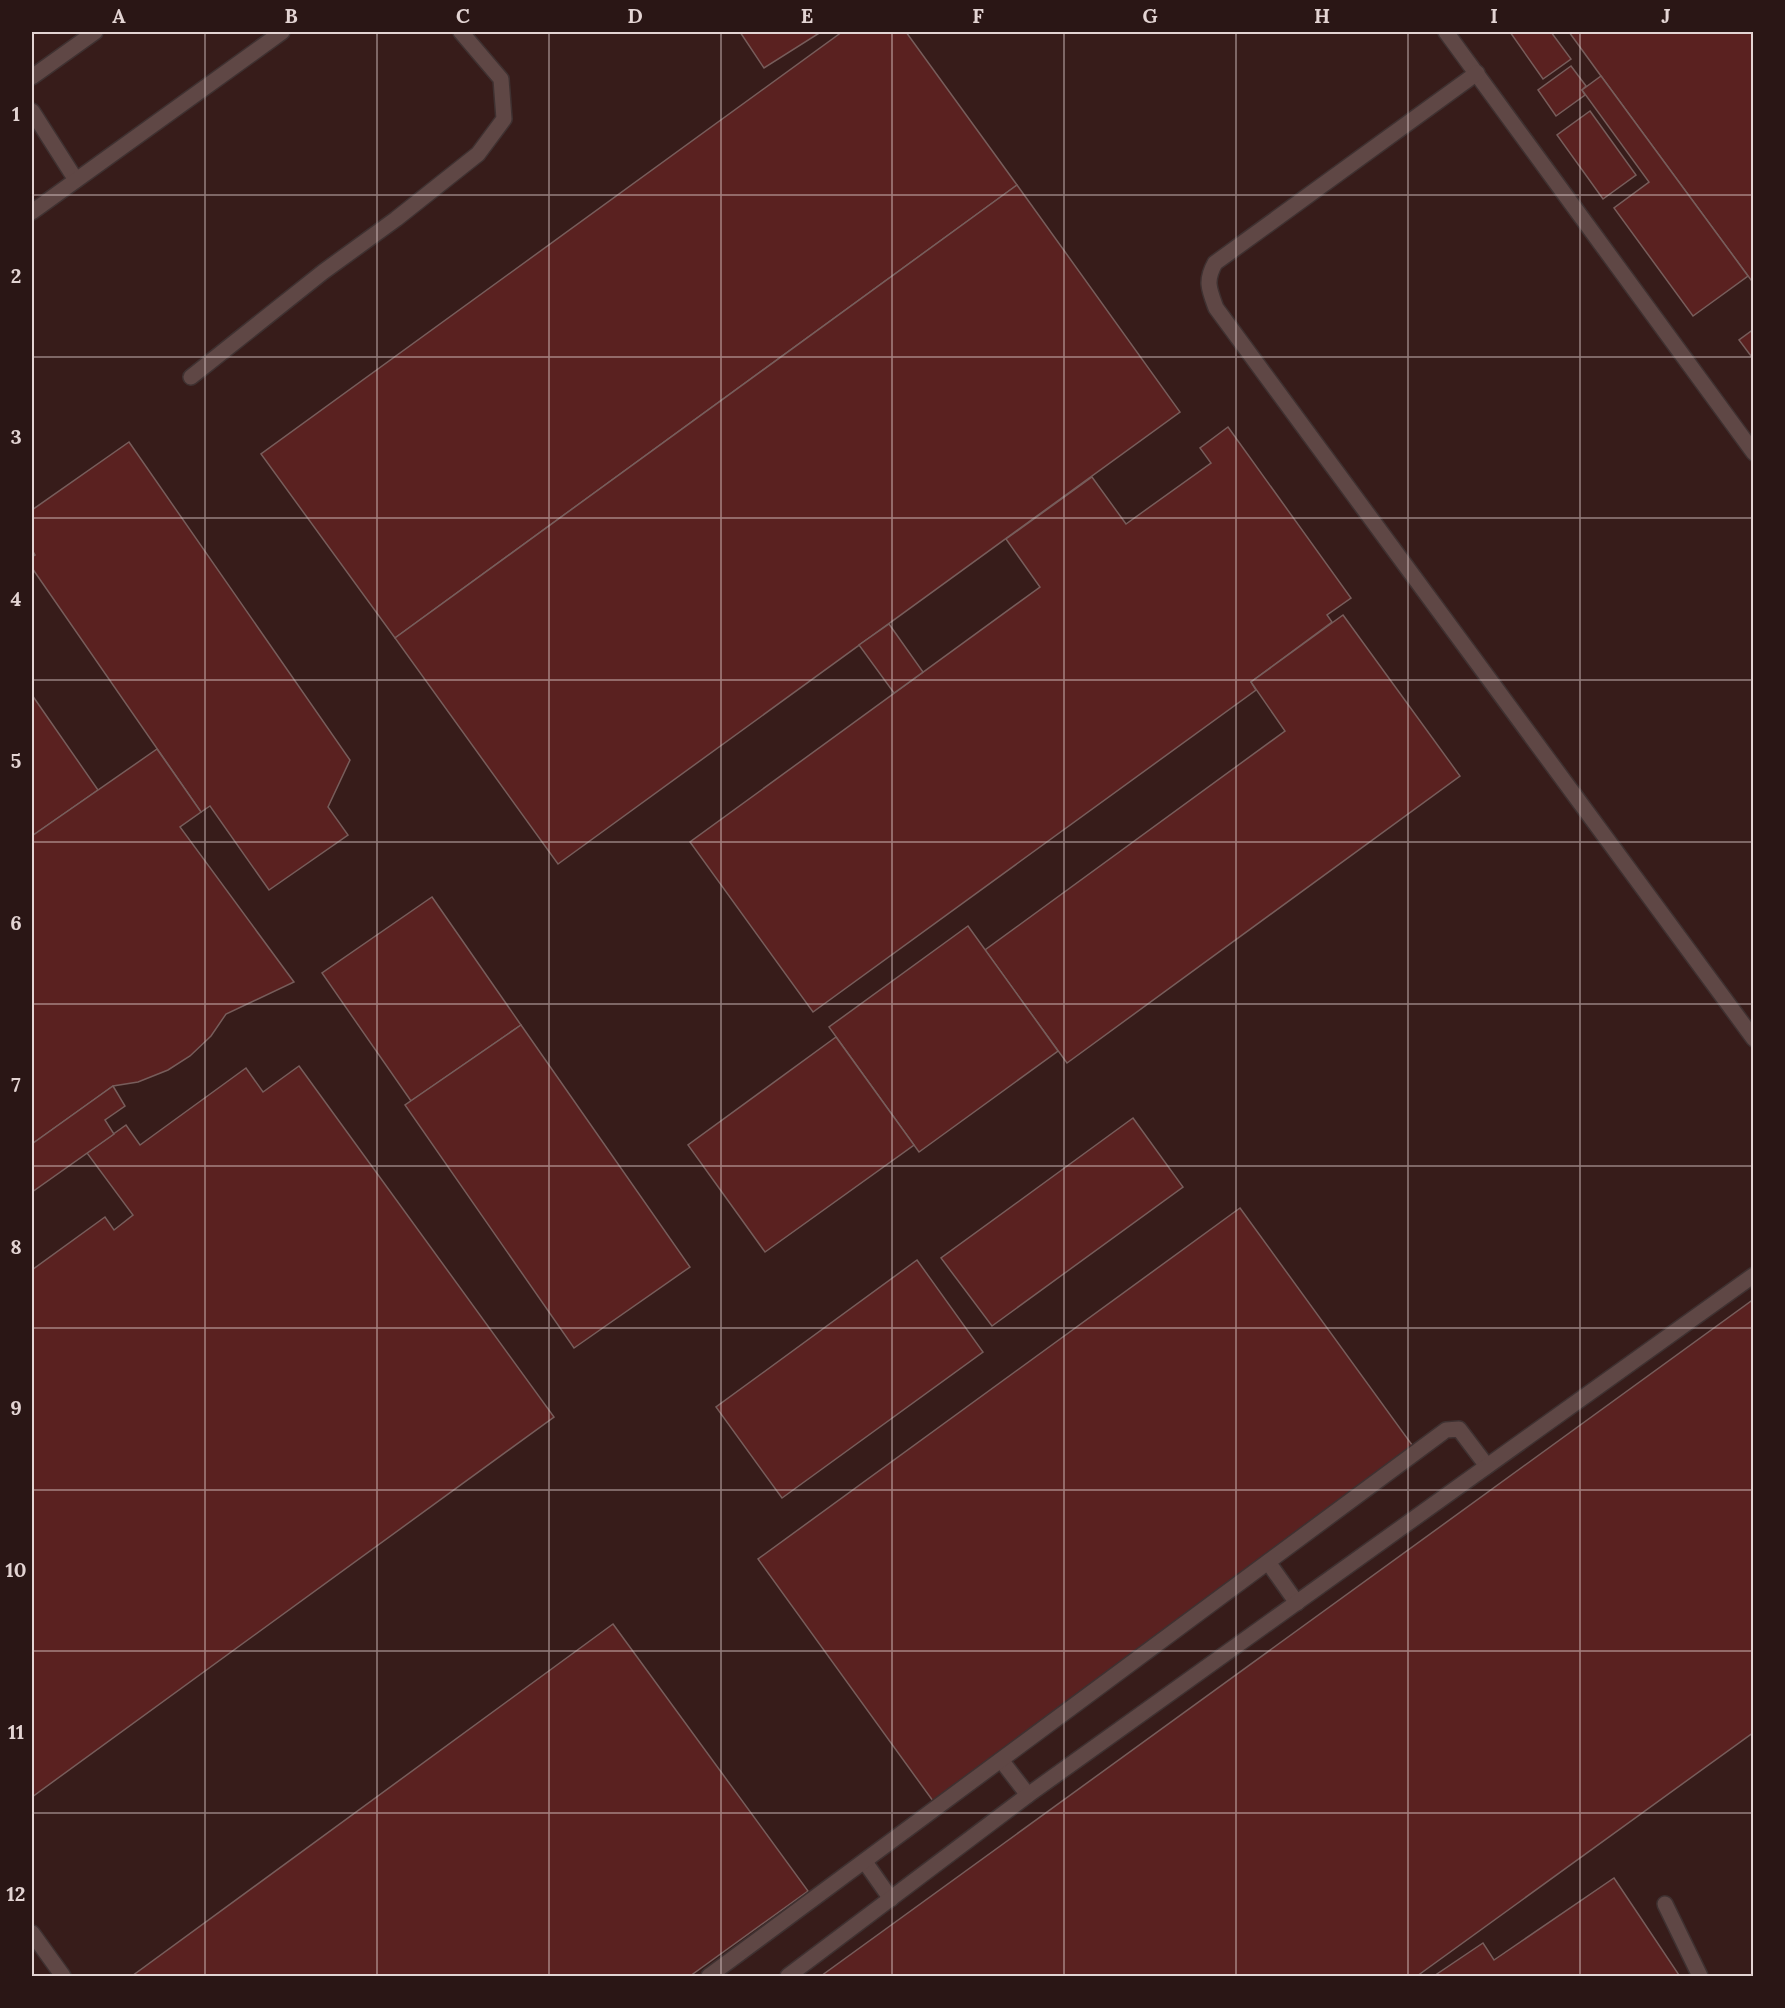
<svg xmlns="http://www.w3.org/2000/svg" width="1785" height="2008" viewBox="0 0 1785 2008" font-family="Lora,serif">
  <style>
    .built { fill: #371c1a }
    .building { fill: #5a2120; stroke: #775d5b; stroke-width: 1.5 }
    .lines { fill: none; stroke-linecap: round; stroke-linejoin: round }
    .service-casing { stroke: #3f3131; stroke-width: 18 }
    .minor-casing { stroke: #3f3131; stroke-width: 18 }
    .service { stroke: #5f4745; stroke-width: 15 }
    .minor { stroke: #5f4745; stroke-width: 15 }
    .grid { fill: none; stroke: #e3d4d3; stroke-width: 1.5; stroke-opacity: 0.55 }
    .neatline { fill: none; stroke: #e3d4d3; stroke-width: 2 }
    .grid-label { font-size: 20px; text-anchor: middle; font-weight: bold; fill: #e3d4d3 }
  </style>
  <rect width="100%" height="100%" fill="#2a1615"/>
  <rect class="built" x="32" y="32" width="1721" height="1944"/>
  <g class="building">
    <path d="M 740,32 L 821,32 L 764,68 Z"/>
    <path d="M 842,32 L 906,32 L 1017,185 L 395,638 L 261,454 Z"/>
    <path d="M 1510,32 L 1551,32 L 1571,59 L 1543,79 Z"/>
    <path d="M 1569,32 L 1754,32 L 1754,284 L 1601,76 Z"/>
    <path d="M 1571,66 L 1586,86 L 1582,90 L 1585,95 L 1556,116 L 1538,90 Z"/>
    <path d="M 1601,76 L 1748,276 L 1693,316 L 1614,208 L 1649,182 L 1582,90 Z"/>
    <path d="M 1590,111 L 1636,175 L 1603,199 L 1557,135 Z"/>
    <path d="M 1017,185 L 1180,412 L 558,864 L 395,638 Z"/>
    <path d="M 1754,329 L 1754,360 L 1739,340 Z"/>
    <path d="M 1228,427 L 1351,598 L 1327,615 L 1332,622 L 1251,682 L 1256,690 L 813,1012 L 690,842 L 1040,587 L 1006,539 L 1092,477 L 1126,524 L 1211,463 L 1200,448 Z"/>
    <path d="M 129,442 L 350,760 L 328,807 L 348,835 L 269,890 L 210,806 L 201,812 L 32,568 L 32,557 L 35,555 L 32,550 L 32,510 Z"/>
    <path d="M 1343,615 L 1460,776 L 1067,1063 L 985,950 L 1285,731 L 1251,682 Z"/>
    <path d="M 889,624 L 923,672 L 894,693 L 859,645 Z"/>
    <path d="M 32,695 L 98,790 L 32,836 Z"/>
    <path d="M 157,749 L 201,812 L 180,827 L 294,982 L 226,1014 L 211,1036 L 190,1056 L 168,1070 L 138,1082 L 113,1086 L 32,1144 L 32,836 Z"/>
    <path d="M 432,897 L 521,1025 L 411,1101 L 322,973 Z"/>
    <path d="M 968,926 L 1058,1051 L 919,1152 L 829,1027 Z"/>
    <path d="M 521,1025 L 690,1267 L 574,1348 L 405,1105 Z"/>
    <path d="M 836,1037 L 914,1145 L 765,1252 L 688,1145 Z"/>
    <path d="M 299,1066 L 554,1417 L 32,1797 L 32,1270 L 105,1217 L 114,1230 L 133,1215 L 87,1153 L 126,1125 L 140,1145 L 246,1068 L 263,1092 Z"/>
    <path d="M 113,1086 L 125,1106 L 105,1120 L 114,1134 L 32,1192 L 32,1144 Z"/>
    <path d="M 1133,1118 L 1183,1187 L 992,1326 L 941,1258 Z"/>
    <path d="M 1240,1208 L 1415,1449 L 933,1801 L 758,1559 Z"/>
    <path d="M 917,1260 L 983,1352 L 782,1498 L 716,1407 Z"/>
    <path d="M 1754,1299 L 1754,1732 L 1417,1976 L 821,1976 Z"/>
    <path d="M 613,1624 L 808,1891 L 690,1976 L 132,1976 Z"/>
    <path d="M 1614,1878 L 1679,1975 L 1676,1976 L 1434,1976 L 1483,1943 L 1494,1960 Z"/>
  </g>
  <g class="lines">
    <g class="service-casing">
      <g id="service">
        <path d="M 1446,32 L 1754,453"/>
        <path d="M 1477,73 L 1215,263 C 1205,281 1209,289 1216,308 L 1754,1039"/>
        <path d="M 191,377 L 323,272 L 396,219 L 478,154 L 504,119 L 501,79 L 461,32"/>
        <path d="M 1268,1562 L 1297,1603"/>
        <path d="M 1001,1760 L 1028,1795"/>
        <path d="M 865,1862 L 891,1899"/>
        <path d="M 1665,1904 L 1700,1976"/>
        <path d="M 32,1933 L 63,1976"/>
        <path d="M 709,1976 L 1446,1430 L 1459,1429 L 1487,1466"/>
        <path d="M 788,1976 L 1028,1795 L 1754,1275"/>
      </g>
    </g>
    <g class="minor-casing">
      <g id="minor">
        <path d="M 32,77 L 95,32"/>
        <path d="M 32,111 L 76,180"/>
        <path d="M 32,212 L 282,32"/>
      </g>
    </g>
    <use href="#service" class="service"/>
    <use href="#minor" class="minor"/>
  </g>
  <path class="grid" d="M 205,32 L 205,1976M 377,32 L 377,1976M 549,32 L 549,1976M 721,32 L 721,1976M 892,32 L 892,1976M 1064,32 L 1064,1976M 1236,32 L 1236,1976M 1408,32 L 1408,1976M 1580,32 L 1580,1976M 32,195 L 1754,195M 32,357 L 1754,357M 32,518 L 1754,518M 32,680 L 1754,680M 32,842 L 1754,842M 32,1004 L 1754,1004M 32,1166 L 1754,1166M 32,1328 L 1754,1328M 32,1490 L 1754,1490M 32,1651 L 1754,1651M 32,1813 L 1754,1813"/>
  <rect width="1785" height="2008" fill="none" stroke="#2a1615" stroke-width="66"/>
  <rect x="33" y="33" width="1719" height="1942" class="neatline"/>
  <g class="grid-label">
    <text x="119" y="23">A</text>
    <text x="291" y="23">B</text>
    <text x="463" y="23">C</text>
    <text x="635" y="23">D</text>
    <text x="807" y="23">E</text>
    <text x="978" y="23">F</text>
    <text x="1150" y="23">G</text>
    <text x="1322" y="23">H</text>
    <text x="1494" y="23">I</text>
    <text x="1666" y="23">J</text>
    <text x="16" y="121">1</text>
    <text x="16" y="283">2</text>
    <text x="16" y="444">3</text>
    <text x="16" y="606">4</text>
    <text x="16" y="768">5</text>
    <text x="16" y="930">6</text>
    <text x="16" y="1092">7</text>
    <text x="16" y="1254">8</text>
    <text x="16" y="1415">9</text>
    <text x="16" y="1577">10</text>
    <text x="16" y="1739">11</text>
    <text x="16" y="1901">12</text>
  </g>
</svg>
